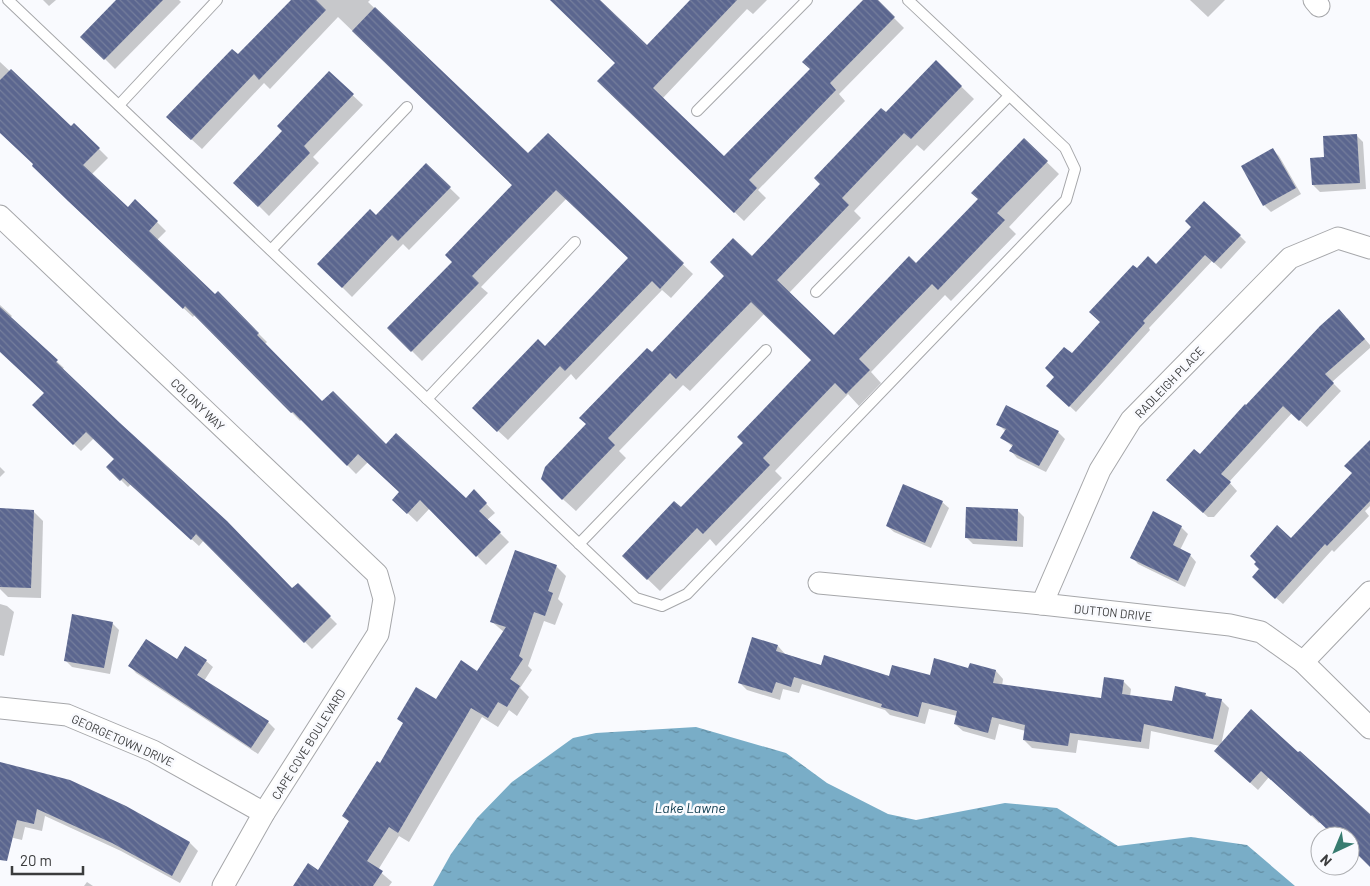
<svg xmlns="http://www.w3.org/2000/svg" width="1370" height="886" viewBox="0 0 1370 886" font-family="Barlow,sans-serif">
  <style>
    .water { fill: url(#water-ripples) }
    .shadow { fill: #0003 }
    .building { fill: url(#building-back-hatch) }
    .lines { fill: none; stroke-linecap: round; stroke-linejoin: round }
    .lane-casing { stroke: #a6a7aa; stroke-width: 12 }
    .street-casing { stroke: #a6a7aa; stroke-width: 23 }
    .lane { stroke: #fff; stroke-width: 10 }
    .street { stroke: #fff; stroke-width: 21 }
    .labels { text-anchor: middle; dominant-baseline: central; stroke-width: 5; stroke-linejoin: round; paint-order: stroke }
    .street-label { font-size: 12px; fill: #3b3c3d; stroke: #f9fafe }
    .water-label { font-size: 14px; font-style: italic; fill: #144053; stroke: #f9fafe }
  </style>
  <defs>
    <pattern id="water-ripples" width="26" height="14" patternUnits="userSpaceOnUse" patternTransform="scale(1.25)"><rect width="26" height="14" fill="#79adc7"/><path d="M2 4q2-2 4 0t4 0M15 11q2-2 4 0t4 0" fill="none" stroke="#648ea3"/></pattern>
    <pattern id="building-back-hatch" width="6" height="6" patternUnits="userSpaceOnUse" patternTransform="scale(1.25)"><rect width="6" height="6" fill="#5b668f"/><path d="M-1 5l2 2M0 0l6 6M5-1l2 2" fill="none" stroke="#757e9c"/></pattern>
  </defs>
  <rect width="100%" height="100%" fill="#f9fafe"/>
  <path class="water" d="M 696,727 L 786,753 L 827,783 L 888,814 L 916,820 L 1005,803 L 1057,808 L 1118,846 L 1191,837 L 1247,845 L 1295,886 L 433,886 L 451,854 L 477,818 L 512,782 L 573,738 L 596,733 Z"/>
  <g class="shadow">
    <path d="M 43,0 L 56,0 L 49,6 Z"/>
    <path d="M 117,0 L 179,0 L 181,2 L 115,69 L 82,36 Z"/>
    <path d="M 292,0 L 370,0 L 368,2 L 528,155 L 548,135 L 693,274 L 671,298 L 662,290 L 576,380 L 571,374 L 508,440 L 484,418 L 545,348 L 630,258 L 567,198 L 481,287 L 488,293 L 422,361 L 389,328 L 453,262 L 513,186 L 338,17 L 270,89 L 264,83 L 202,149 L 178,127 L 239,56 Z"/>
    <path d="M 551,0 L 598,0 L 647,47 L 692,0 L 767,0 L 753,14 L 747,9 L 662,99 L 724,158 L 811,69 L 865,0 L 876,0 L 904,28 L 839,94 L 845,101 L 758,190 L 766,198 L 744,221 L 608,91 L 616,63 Z"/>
    <path d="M 1190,0 L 1225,0 L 1208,17 Z"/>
    <path d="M 0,62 L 71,128 L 74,124 L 108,158 L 91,175 L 128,209 L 157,222 L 166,231 L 157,240 L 215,295 L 218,293 L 267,342 L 265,344 L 322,403 L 466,500 L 474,491 L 495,513 L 487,520 L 509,542 L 486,565 L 430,508 L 417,522 L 394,500 L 400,492 L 368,462 L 356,474 L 302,419 L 300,421 L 195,314 L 193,317 L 78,210 L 35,165 L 0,132 Z"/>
    <path d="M 936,62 L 974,99 L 924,151 L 917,145 L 854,211 L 861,218 L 789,293 L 834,337 L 916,264 L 979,199 L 1024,140 L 1059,174 L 1009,227 L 1016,234 L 951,301 L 945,295 L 871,372 L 881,383 L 859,406 L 848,394 L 775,471 L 782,478 L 716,546 L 710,539 L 660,591 L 636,568 L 681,509 L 745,443 L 812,360 L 764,314 L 690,391 L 683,385 L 619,451 L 626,458 L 576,511 L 555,492 L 652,354 L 752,257 Z"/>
    <path d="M 329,73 L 363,105 L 313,157 L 319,163 L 269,216 L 245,192 L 284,131 Z"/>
    <path d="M 1356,135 L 1363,142 L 1366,189 L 1320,192 L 1313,185 L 1326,158 Z"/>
    <path d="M 1273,150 L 1279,156 L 1301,194 L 1271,212 L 1264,205 Z"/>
    <path d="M 426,165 L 460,198 L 409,250 L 403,244 L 352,297 L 319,264 L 376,217 Z"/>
    <path d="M 1240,236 L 1246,242 L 1221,269 L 1212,261 L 1149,328 L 1150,330 L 1076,412 L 1048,386 L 1072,355 L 1102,322 L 1137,270 L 1156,266 Z"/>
    <path d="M 0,305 L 12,316 L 10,318 L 64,368 L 62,369 L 296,594 L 298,585 L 337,624 L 312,649 L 204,540 L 199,546 L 131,484 L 128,487 L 115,474 L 116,459 L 94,438 L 81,451 L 34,405 L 46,393 L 0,350 Z"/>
    <path d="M 1347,318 L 1370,345 L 1370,348 L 1332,382 L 1341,391 L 1307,427 L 1292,413 L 1229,482 L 1237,491 L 1214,517 L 1208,517 L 1175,487 L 1200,456 L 1246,407 Z"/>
    <path d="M 998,424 L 1058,432 L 1065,439 L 1046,472 L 1017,458 L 1011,451 L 1013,447 L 1002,438 L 1006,432 Z"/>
    <path d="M 1370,442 L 1370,506 L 1365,511 L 1369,516 L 1334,552 L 1332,550 L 1283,604 L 1260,584 L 1292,540 L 1354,473 Z"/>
    <path d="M 0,467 L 5,472 L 0,477 Z"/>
    <path d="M 942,502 L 949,508 L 931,548 L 894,532 L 887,526 Z"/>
    <path d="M 0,510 L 33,511 L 43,521 L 41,598 L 8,597 L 0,589 Z"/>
    <path d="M 1018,511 L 1024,517 L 1023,547 L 973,544 L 966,537 Z"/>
    <path d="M 1181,527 L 1188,534 L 1180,550 L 1190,555 L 1196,562 L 1185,587 L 1138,564 L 1132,557 Z"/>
    <path d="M 556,566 L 566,576 L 558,599 L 563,604 L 555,625 L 544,621 L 528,666 L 532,670 L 520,688 L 529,697 L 517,716 L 509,710 L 498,727 L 482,717 L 409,842 L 399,836 L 378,870 L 392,882 L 389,886 L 295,886 L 319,872 L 350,823 L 344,816 L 380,765 L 436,701 L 477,673 L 504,632 L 491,621 Z"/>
    <path d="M 0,604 L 7,606 L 14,612 L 4,656 L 0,655 Z"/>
    <path d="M 112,623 L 119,630 L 110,674 L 72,667 L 65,660 Z"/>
    <path d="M 778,646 L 785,654 L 822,666 L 890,677 L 931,677 L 969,669 L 971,664 L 996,671 L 1003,679 L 1002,686 L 1102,699 L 1124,682 L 1131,689 L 1130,697 L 1173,702 L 1205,694 L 1210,698 L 1221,700 L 1229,708 L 1221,745 L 1370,816 L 1370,865 L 1350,846 L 1350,836 L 1335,836 L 1321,821 L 1319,823 L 1269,777 L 1258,790 L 1223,758 L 1220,746 L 1151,731 L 1149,749 L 1078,740 L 1076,753 L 1032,748 L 1024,740 L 1026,731 L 999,724 L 995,740 L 963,731 L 955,724 L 957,716 L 929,709 L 925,724 L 890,715 L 885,710 L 802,684 L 799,693 L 783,689 L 780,700 L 747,690 L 740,683 Z"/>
    <path d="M 177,660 L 206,661 L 213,667 L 204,681 L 268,722 L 275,729 L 258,754 L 136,673 L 130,666 Z"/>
    <path d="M 0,763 L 125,807 L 190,843 L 198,851 L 180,883 L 121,851 L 45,816 L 42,831 L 25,827 L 22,840 L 1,835 Z"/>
    <path d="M 87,882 L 93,886 L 84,886 Z"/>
  </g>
  <g class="building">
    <path d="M 116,0 L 163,0 L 104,60 L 80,37 Z"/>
    <path d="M 291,0 L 316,0 L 326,10 L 259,80 L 254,74 L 191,140 L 166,117 L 232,49 L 238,54 Z"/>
    <path d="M 550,0 L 600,0 L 647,45 L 690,0 L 737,0 L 653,88 L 724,156 L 810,69 L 802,62 L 863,0 L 878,0 L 895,17 L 830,83 L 836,90 L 749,180 L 757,188 L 734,213 L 597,81 L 615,63 Z"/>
    <path d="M 375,7 L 528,153 L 548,133 L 684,263 L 660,289 L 652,281 L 565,371 L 560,366 L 497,432 L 472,408 L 538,339 L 545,346 L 628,258 L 556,190 L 472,276 L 479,283 L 411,352 L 387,328 L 452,262 L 445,255 L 512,185 L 352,31 Z"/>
    <path d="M 936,60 L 962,86 L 911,139 L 904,133 L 842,198 L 849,205 L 777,280 L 834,335 L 909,256 L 916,263 L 978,199 L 971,193 L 1024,138 L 1048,161 L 997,213 L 1005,220 L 938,290 L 932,284 L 859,359 L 870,370 L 846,394 L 835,383 L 763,458 L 770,465 L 703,534 L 697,528 L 647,580 L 622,556 L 674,501 L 681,507 L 743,443 L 737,437 L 811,360 L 751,302 L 676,379 L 670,373 L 608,438 L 615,445 L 562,500 L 541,479 L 545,467 L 586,424 L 579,418 L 647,348 L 652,352 L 724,276 L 710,262 L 733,238 L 752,256 L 820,184 L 814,178 L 881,108 L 886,112 Z"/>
    <path d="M 11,69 L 71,126 L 74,123 L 100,148 L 83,165 L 128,207 L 135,199 L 158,221 L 149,231 L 215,294 L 218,291 L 259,333 L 257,335 L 322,401 L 333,391 L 386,444 L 396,433 L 466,498 L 474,489 L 487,503 L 479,511 L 501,532 L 476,557 L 420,500 L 407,514 L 392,500 L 399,492 L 358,454 L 347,466 L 293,412 L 291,413 L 185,306 L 183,309 L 68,201 L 32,166 L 33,164 L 0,133 L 0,80 Z"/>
    <path d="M 329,71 L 354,94 L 304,146 L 310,153 L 258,207 L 233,183 L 282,131 L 277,126 Z"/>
    <path d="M 1357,134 L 1360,183 L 1312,185 L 1310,158 L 1324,157 L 1323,136 Z"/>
    <path d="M 1273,148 L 1296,188 L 1263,206 L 1241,166 Z"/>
    <path d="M 426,163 L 451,187 L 398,241 L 392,235 L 342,288 L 317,264 L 370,209 L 376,215 Z"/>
    <path d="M 1204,201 L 1241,235 L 1214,263 L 1205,255 L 1143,321 L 1145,323 L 1069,407 L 1046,386 L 1054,377 L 1045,368 L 1064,347 L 1072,353 L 1100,322 L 1089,312 L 1133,265 L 1137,268 L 1148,256 L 1156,264 L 1191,227 L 1185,221 Z"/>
    <path d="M 0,307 L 58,360 L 56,362 L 120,423 L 227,521 L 292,588 L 298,583 L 331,616 L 304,643 L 196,534 L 191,540 L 123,478 L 120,481 L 106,467 L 114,459 L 86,432 L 73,445 L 32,405 L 44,393 L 0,352 Z"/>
    <path d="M 1339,309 L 1365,339 L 1325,374 L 1334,383 L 1299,421 L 1283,406 L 1221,474 L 1231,482 L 1203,513 L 1166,480 L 1194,449 L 1200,454 L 1245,404 L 1246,405 L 1320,326 Z"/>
    <path d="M 1006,405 L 1059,431 L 1039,466 L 1009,451 L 1013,445 L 1000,438 L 1006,429 L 996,425 Z"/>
    <path d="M 1370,440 L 1370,501 L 1327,546 L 1325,544 L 1275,599 L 1252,577 L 1259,569 L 1254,564 L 1256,562 L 1250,556 L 1277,525 L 1291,538 L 1352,473 L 1344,466 Z"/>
    <path d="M 903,484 L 943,501 L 925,543 L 886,526 Z"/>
    <path d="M 966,507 L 1018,509 L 1017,541 L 965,538 Z"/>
    <path d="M 0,508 L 34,510 L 31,588 L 0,587 Z"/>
    <path d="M 1153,511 L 1182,526 L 1173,545 L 1191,554 L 1178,581 L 1130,558 Z"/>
    <path d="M 515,550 L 557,565 L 548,591 L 553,593 L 545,616 L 534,612 L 519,656 L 523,659 L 510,679 L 520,686 L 507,707 L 498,702 L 488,718 L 471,708 L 398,833 L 389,827 L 367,861 L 383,871 L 373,886 L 293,886 L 308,863 L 318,870 L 349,821 L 342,816 L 377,761 L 380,763 L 403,723 L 397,719 L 416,687 L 436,699 L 461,660 L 477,671 L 506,627 L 490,622 Z"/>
    <path d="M 72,614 L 113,622 L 104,668 L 64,661 Z"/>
    <path d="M 752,637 L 778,645 L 776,651 L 821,665 L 824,655 L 889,676 L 892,665 L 930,675 L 934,658 L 968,668 L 970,663 L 996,670 L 993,683 L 1101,698 L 1104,677 L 1124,680 L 1122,694 L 1172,701 L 1175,686 L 1206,693 L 1205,696 L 1222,699 L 1213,739 L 1144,724 L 1141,742 L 1070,733 L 1068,746 L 1023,740 L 1025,725 L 992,717 L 988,733 L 954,724 L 957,711 L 922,702 L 918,717 L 881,707 L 882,704 L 794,677 L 791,687 L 776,682 L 772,693 L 738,683 Z"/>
    <path d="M 146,639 L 177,659 L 185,646 L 207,660 L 197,675 L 269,721 L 251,748 L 128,666 Z"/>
    <path d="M 1251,709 L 1298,752 L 1300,751 L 1370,814 L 1370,867 L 1350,847 L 1350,836 L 1334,836 L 1312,815 L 1311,816 L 1261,771 L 1250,783 L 1214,751 Z"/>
    <path d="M 0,762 L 70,780 L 126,806 L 190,842 L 172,876 L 112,843 L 37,809 L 34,824 L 17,820 L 7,861 L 0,860 Z"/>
  </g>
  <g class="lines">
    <g class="lane-casing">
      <g id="lane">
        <path d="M 8,0 L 636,598 L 662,606 L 687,594 L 1066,200 L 1075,169 L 1065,148 L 908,0"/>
        <path d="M 119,105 L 217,0"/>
        <path d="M 697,111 L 807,0"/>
        <path d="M 271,250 L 407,107"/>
        <path d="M 816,292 L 1009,96"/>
        <path d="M 427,399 L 575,242"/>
        <path d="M 579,544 L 766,350"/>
      </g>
    </g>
    <g class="street-casing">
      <g id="street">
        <path d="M 1314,0 L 1319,6"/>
        <path d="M 0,216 L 377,574 L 384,599 L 378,634 L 264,813 L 223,886"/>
        <path d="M 819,583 L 1042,604 L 1230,625 L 1261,632 L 1303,662 L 1370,728"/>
        <path d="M 1042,604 L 1100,470 L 1131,420 L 1290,258 L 1338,238 L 1370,248"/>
        <path d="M 1303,662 L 1370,592"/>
        <path d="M 0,708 L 67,715 L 153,751 L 264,813"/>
      </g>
    </g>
    <use href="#lane" class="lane"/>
    <use href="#street" class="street"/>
  </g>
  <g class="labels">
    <g class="street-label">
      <text transform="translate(1169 382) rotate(-46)">RADLEIGH PLACE</text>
      <text transform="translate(198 404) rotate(44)">COLONY WAY</text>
      <text transform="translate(1113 612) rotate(6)">DUTTON DRIVE</text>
      <text transform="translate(123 740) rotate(24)">GEORGETOWN DRIVE</text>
      <text transform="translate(308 744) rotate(-58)">CAPE COVE BOULEVARD</text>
    </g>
    <g class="water-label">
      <text x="690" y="807">Lake Lawne</text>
    </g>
  </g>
  <g transform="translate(1335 851) rotate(224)"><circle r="24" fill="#f9fafe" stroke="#adaeb1"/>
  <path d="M0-4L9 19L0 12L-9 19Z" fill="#387c70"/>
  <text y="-8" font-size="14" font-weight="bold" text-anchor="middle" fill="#3b3c3d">N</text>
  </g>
  <path d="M12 866v8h71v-8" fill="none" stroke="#3b3c3d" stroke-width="2.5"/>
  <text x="20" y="866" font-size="15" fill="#3b3c3d" stroke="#f9fafe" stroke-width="4" paint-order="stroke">20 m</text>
</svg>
